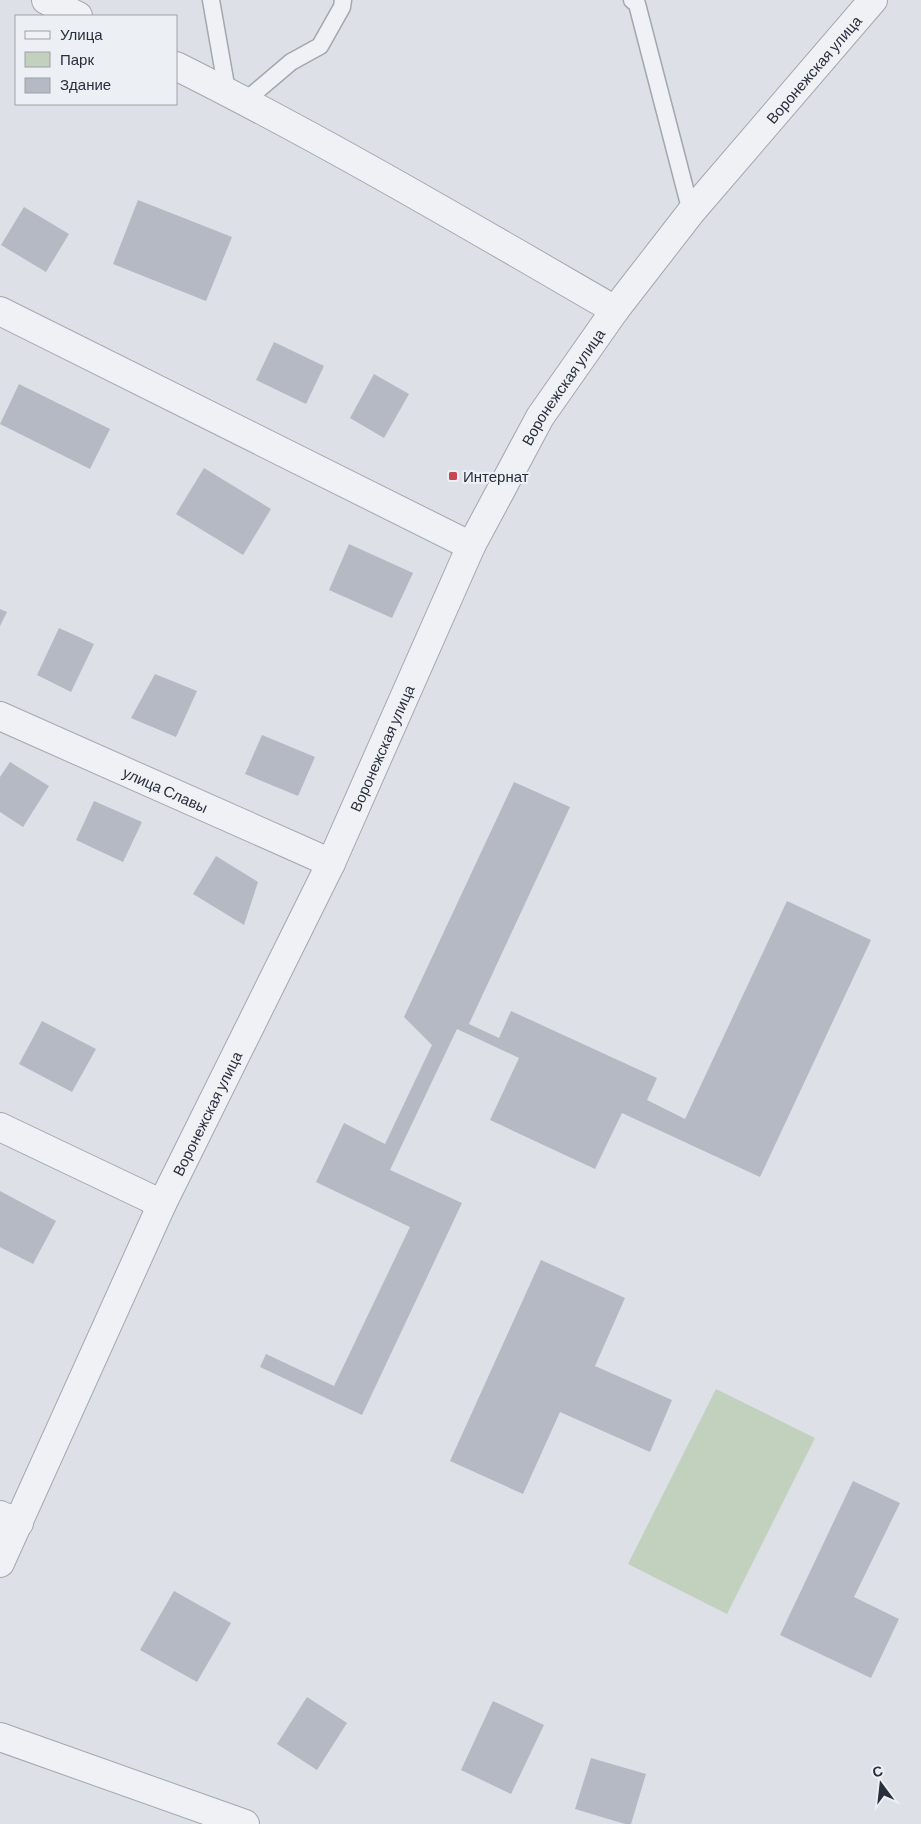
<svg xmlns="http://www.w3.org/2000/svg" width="921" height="1824" viewBox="0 0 921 1824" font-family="Barlow,sans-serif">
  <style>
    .green { fill: #c2d0be }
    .building { fill: #b4b9c3 }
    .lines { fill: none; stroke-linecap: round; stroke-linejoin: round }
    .service-casing { stroke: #a3a7b0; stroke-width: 19 }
    .minor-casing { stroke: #a3a7b0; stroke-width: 30 }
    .tertiary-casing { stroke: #a3a7b0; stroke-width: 30 }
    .service { stroke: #eff1f5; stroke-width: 16 }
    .minor { stroke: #eff1f5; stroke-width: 28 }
    .tertiary { stroke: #eff1f5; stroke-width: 28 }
    .poi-dot { fill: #c84554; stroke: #eceff4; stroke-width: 2 }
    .labels { text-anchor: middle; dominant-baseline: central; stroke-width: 4.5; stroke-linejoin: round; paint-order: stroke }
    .street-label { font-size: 15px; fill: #272e3c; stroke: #eceff4 }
    .poi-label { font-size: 15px; fill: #272e3c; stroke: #eceff4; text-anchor: start }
  </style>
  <rect width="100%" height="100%" fill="#dde0e6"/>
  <path class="green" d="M 716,1389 L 815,1438 L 727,1614 L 628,1564 Z"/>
  <g class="building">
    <path d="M 138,200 L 232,237 L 206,301 L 113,264 Z"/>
    <path d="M 24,207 L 69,234 L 46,272 L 1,245 Z"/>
    <path d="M 274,342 L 324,366 L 306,404 L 256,380 Z"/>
    <path d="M 374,374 L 409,394 L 384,438 L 350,418 Z"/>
    <path d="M 19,384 L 110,429 L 90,469 L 0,424 Z"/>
    <path d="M 204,468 L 271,509 L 243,555 L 176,514 Z"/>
    <path d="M 349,544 L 413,573 L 392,618 L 329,590 Z"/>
    <path d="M 0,609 L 7,612 L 0,626 Z"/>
    <path d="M 59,628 L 94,644 L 71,692 L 37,675 Z"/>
    <path d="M 155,674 L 197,691 L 176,737 L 131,718 Z"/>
    <path d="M 262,735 L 315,757 L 298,796 L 245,774 Z"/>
    <path d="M 10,762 L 49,786 L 23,827 L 0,812 L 0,777 Z"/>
    <path d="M 514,782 L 570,807 L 469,1024 L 499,1038 L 511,1011 L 657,1078 L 647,1100 L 685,1119 L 787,901 L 871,940 L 760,1177 L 622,1113 L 595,1169 L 490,1120 L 519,1058 L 457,1029 L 390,1170 L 462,1203 L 362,1415 L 260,1367 L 266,1354 L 334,1386 L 410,1227 L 316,1182 L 344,1123 L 385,1144 L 432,1045 L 404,1017 Z"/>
    <path d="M 94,801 L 142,822 L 123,862 L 76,840 Z"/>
    <path d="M 216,856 L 258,882 L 244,925 L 193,894 Z"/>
    <path d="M 42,1021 L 96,1049 L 72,1092 L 19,1064 Z"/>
    <path d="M 0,1191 L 56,1221 L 33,1264 L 0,1247 Z"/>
    <path d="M 541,1260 L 625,1298 L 595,1366 L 672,1400 L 650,1452 L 560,1412 L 523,1494 L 450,1461 Z"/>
    <path d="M 853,1481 L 900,1503 L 854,1597 L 899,1619 L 871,1678 L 780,1635 Z"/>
    <path d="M 174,1591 L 231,1623 L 197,1682 L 140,1650 Z"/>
    <path d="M 307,1697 L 347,1723 L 317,1770 L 277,1744 Z"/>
    <path d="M 493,1701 L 544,1725 L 511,1794 L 461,1770 Z"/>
    <path d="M 591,1758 L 646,1774 L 631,1824 L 625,1824 L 575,1809 Z"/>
  </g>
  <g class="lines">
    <g class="service-casing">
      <g id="service">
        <path d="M 211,0 L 227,91"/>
        <path d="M 632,0 L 637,4 L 691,212"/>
        <path d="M 245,101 L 291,62 L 320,46 L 342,7 L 343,0"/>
      </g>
    </g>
    <g class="minor-casing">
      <g id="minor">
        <path d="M 46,0 L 78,16"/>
        <path d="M 176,66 C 326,141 470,226 615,310"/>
        <path d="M 0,311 L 471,546"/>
        <path id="s1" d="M 0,716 L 331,863"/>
        <path d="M 0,1127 L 162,1204"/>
        <path d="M 0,1515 L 19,1523"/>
        <path d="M 0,1737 L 245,1824"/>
      </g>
    </g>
    <g class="tertiary-casing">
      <g id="tertiary">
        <path id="s2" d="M 0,1563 L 162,1204 L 331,863 L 471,546 L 540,417 L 615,310 L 691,212 L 873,0"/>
      </g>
    </g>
    <use href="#service" class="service"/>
    <use href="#minor" class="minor"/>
    <use href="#tertiary" class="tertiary"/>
  </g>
  <rect class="poi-dot" x="448" y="471" width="10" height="10" rx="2.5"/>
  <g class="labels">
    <g class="street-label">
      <text stroke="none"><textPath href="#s2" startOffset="1710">Воронежская улица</textPath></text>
      <text stroke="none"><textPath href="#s2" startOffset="1305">Воронежская улица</textPath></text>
      <text stroke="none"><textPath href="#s2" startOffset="900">Воронежская улица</textPath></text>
      <text stroke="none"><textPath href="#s1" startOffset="181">улица Славы</textPath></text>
      <text stroke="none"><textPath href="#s2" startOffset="495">Воронежская улица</textPath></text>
    </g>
    <g class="poi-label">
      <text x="463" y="476">Интернат</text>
    </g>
  </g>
  <rect x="15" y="15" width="162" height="90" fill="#eceff4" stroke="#9da2aa"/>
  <rect x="25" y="31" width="25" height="8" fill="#eff1f5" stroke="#9da2aa"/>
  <text x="60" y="40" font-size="15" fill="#272e3c">Улица</text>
  <rect x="25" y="52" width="25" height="15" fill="#c2d0be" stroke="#9da2aa"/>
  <text x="60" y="65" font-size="15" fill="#272e3c">Парк</text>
  <rect x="25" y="78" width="25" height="15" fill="#b4b9c3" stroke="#9da2aa"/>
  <text x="60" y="90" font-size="15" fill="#272e3c">Здание</text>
  <g transform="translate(881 1784) rotate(345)" stroke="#eceff4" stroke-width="4" paint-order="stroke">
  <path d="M0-4L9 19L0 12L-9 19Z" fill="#272e3c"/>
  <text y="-8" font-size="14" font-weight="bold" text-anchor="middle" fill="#272e3c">С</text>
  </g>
</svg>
